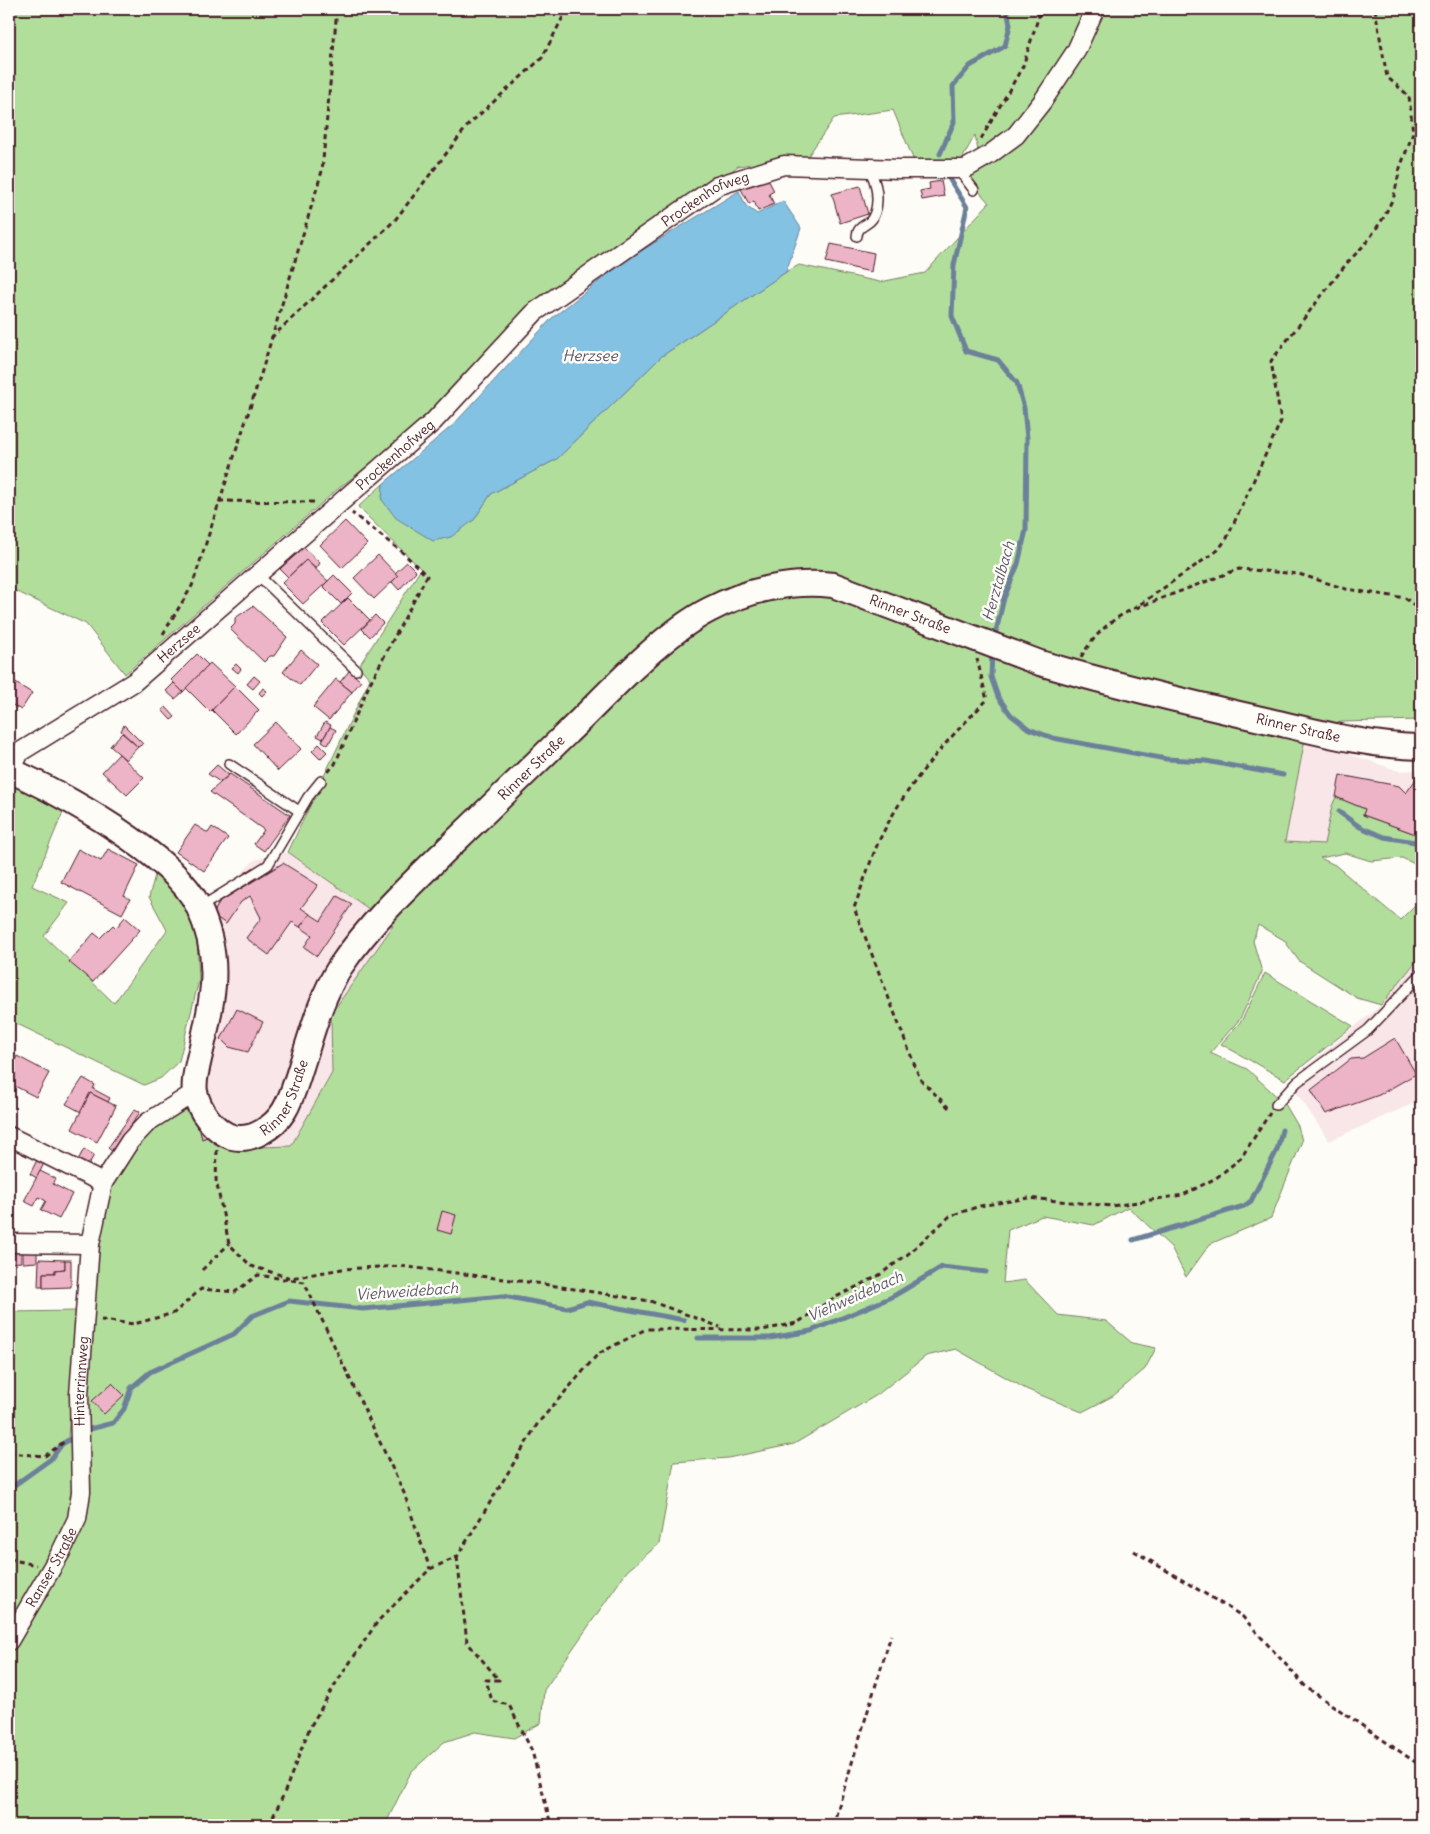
<svg xmlns="http://www.w3.org/2000/svg" width="1430" height="1834" viewBox="0 0 1430 1834" font-family="Delius,sans-serif">
  <style>
    .built { fill: #f8e6e9 }
    .green { fill: #b2de9c; stroke: #7e7e64 }
    .water { fill: #83c2e3; stroke: #6c8199 }
    .lines { fill: none; stroke-linecap: round; stroke-linejoin: round }
    .stream { stroke: #6c8199; stroke-width: 5 }
    .building { fill: #edb4c8; stroke: #4a1f2b }
    .service-casing { stroke: #4a1f2b; stroke-width: 12 }
    .minor-casing { stroke: #4a1f2b; stroke-width: 21 }
    .secondary-casing { stroke: #4a1f2b; stroke-width: 28 }
    .path { stroke: #4a1f2b; stroke-width: 3; stroke-dasharray: 5 4; stroke-linecap: butt }
    .service { stroke: #fdfcf7; stroke-width: 9 }
    .minor { stroke: #fdfcf7; stroke-width: 18 }
    .secondary { stroke: #fdfcf7; stroke-width: 24 }
    .labels { text-anchor: middle; dominant-baseline: central; stroke-width: 5; stroke-linejoin: round; paint-order: stroke }
    .street-label { font-size: 14px; fill: #4a1f2b; stroke: #fdfcf7 }
    .water-label { font-size: 15px; font-style: italic; fill: #5e586b; stroke: #fdfcf7 }
  </style>
  <rect width="100%" height="100%" fill="#fdfcf7"/>
  <filter id="ink" filterUnits="userSpaceOnUse"><feTurbulence type="fractalNoise" baseFrequency=".02" numOctaves="2"/><feDisplacementMap in="SourceGraphic" scale="10" xChannelSelector="R" yChannelSelector="G"/><feConvolveMatrix kernelMatrix="1 2 1 2 8 2 1 2 1" color-interpolation-filters="sRGB"/></filter>
  <g filter="url(#ink)">
    <g class="built">
      <path d="M 1305,739 L 1399,771 L 1421,770 L 1421,849 L 1285,842 Z"/>
      <path d="M 288,852 L 393,926 L 331,1014 L 332,1072 L 291,1146 L 231,1148 L 188,1108 L 210,906 L 254,860 Z"/>
      <path d="M 1421,955 L 1421,1100 L 1329,1141 L 1289,1081 L 1381,1005 Z"/>
    </g>
    <g class="green">
      <path d="M 9,9 L 1092,9 L 1072,51 L 1016,130 L 979,156 L 975,135 L 962,159 L 956,164 L 914,161 L 893,110 L 834,118 L 808,156 L 738,166 L 535,323 L 421,425 L 339,488 L 125,674 L 86,624 L 9,588 Z"/>
      <path d="M 1101,9 L 1421,9 L 1421,720 L 1341,722 L 1305,739 L 1285,842 L 1324,844 L 1332,806 L 1336,797 L 1365,809 L 1363,815 L 1421,836 L 1421,867 L 1402,858 L 1371,861 L 1345,853 L 1320,858 L 1335,865 L 1400,920 L 1421,899 L 1421,955 L 1381,1005 L 1357,998 L 1299,961 L 1284,940 L 1258,925 L 1253,941 L 1262,972 L 1240,1019 L 1210,1053 L 1247,1069 L 1285,1104 L 1298,1126 L 1302,1141 L 1271,1218 L 1210,1244 L 1186,1277 L 1171,1247 L 1128,1207 L 1094,1225 L 1042,1216 L 1008,1230 L 1003,1283 L 1025,1280 L 1058,1315 L 1106,1321 L 1132,1343 L 1156,1348 L 1145,1369 L 1113,1396 L 1082,1412 L 1026,1389 L 956,1349 L 926,1356 L 877,1395 L 794,1444 L 728,1458 L 674,1462 L 659,1544 L 627,1571 L 544,1690 L 541,1723 L 514,1738 L 475,1732 L 444,1742 L 411,1772 L 385,1825 L 9,1825 L 9,1312 L 77,1311 L 68,1437 L 74,1439 L 103,1183 L 154,1123 L 188,1108 L 231,1148 L 291,1146 L 332,1073 L 331,1014 L 393,926 L 288,852 L 370,679 L 359,666 L 421,569 L 358,507 L 383,484 L 382,500 L 474,520 L 491,494 L 557,459 L 662,356 L 786,272 L 799,265 L 880,282 L 925,273 L 989,203 L 965,175 L 991,162 Z"/>
      <path d="M 9,780 L 64,810 L 32,886 L 69,903 L 44,936 L 114,1003 L 167,930 L 149,897 L 161,853 L 196,919 L 199,980 L 179,1061 L 161,1078 L 144,1085 L 9,1020 Z"/>
      <path d="M 1265,973 L 1353,1026 L 1285,1080 L 1221,1044 L 1242,1020 Z"/>
    </g>
    <path class="water" d="M 739,191 L 746,206 L 757,214 L 783,201 L 801,228 L 786,272 L 662,356 L 557,459 L 491,494 L 474,520 L 451,537 L 433,541 L 396,518 L 382,500 L 383,484 L 453,425 L 552,318 L 626,260 Z"/>
    <g class="lines">
      <g class="stream">
        <path d="M 940,154 L 954,122 L 953,86 L 970,66 L 1005,46 L 1010,25 L 1007,9"/>
        <path d="M 948,177 L 967,207 L 954,265 L 952,316 L 966,351 L 998,360 L 1017,383 L 1024,408 L 1027,438 L 1026,530 L 1018,564 L 1004,598 L 994,640"/>
        <path d="M 992,651 L 991,677 L 998,697 L 1011,715 L 1029,729 L 1053,738 L 1166,759 L 1206,761 L 1283,775"/>
        <path d="M 1339,812 L 1360,827 L 1384,837 L 1421,843"/>
        <path d="M 1133,1240 L 1244,1206 L 1251,1201 L 1277,1150 L 1282,1130"/>
        <path d="M 698,1338 L 770,1338 L 811,1331 L 892,1297 L 942,1267 L 986,1272"/>
        <path d="M 86,1430 L 113,1423 L 124,1409 L 131,1388 L 150,1372 L 234,1334 L 252,1316 L 289,1301 L 363,1309 L 503,1296 L 567,1308 L 587,1302 L 684,1320"/>
        <path d="M 9,1489 L 51,1459 L 62,1444 L 72,1438"/>
      </g>
    </g>
    <g class="building">
      <path d="M 767,177 L 774,191 L 769,194 L 774,204 L 758,211 L 754,201 L 749,204 L 741,189 Z"/>
      <path d="M 941,181 L 944,196 L 922,200 L 920,191 L 930,189 L 929,183 Z"/>
      <path d="M 860,186 L 868,214 L 840,223 L 832,194 Z"/>
      <path d="M 831,244 L 874,253 L 871,272 L 826,262 Z"/>
      <path d="M 345,521 L 367,544 L 342,568 L 320,545 Z"/>
      <path d="M 303,547 L 320,563 L 316,569 L 306,560 L 288,577 L 280,569 Z"/>
      <path d="M 378,555 L 398,576 L 374,599 L 354,578 Z"/>
      <path d="M 306,560 L 328,581 L 303,604 L 282,583 Z"/>
      <path d="M 407,562 L 416,571 L 399,590 L 392,582 L 398,576 L 395,573 Z"/>
      <path d="M 334,575 L 352,593 L 341,604 L 323,586 Z"/>
      <path d="M 348,598 L 370,620 L 344,645 L 322,623 Z"/>
      <path d="M 253,606 L 287,637 L 274,656 L 270,656 L 264,662 L 230,629 L 235,624 L 235,618 Z"/>
      <path d="M 375,615 L 383,623 L 370,637 L 362,629 Z"/>
      <path d="M 301,650 L 317,664 L 300,685 L 283,672 Z"/>
      <path d="M 197,654 L 208,665 L 183,692 L 171,680 Z"/>
      <path d="M 210,663 L 235,686 L 210,712 L 186,688 Z"/>
      <path d="M 236,664 L 241,669 L 238,673 L 232,668 Z"/>
      <path d="M 349,671 L 361,681 L 352,692 L 340,682 Z"/>
      <path d="M 254,676 L 260,681 L 253,689 L 247,684 Z"/>
      <path d="M 9,679 L 32,693 L 21,710 L 9,703 Z"/>
      <path d="M 336,679 L 352,692 L 329,720 L 313,707 Z"/>
      <path d="M 174,683 L 183,692 L 175,699 L 166,691 Z"/>
      <path d="M 235,686 L 259,710 L 236,734 L 212,710 Z"/>
      <path d="M 263,688 L 267,691 L 262,696 L 259,693 Z"/>
      <path d="M 166,707 L 175,717 L 171,720 L 162,710 Z"/>
      <path d="M 276,722 L 301,749 L 278,771 L 253,744 Z"/>
      <path d="M 325,722 L 331,725 L 323,739 L 317,736 Z"/>
      <path d="M 124,725 L 143,744 L 138,747 L 121,731 Z"/>
      <path d="M 330,727 L 336,730 L 328,745 L 322,741 Z"/>
      <path d="M 122,733 L 138,747 L 126,760 L 110,746 Z"/>
      <path d="M 319,744 L 327,752 L 320,759 L 312,751 Z"/>
      <path d="M 119,754 L 144,778 L 127,795 L 102,772 Z"/>
      <path d="M 217,765 L 229,775 L 220,782 L 208,774 Z"/>
      <path d="M 230,774 L 290,815 L 264,851 L 254,844 L 264,830 L 210,792 Z"/>
      <path d="M 1340,775 L 1399,786 L 1406,793 L 1417,778 L 1421,781 L 1421,836 L 1363,815 L 1365,809 L 1336,797 Z"/>
      <path d="M 195,825 L 208,833 L 212,827 L 228,838 L 204,871 L 176,852 Z"/>
      <path d="M 78,849 L 101,861 L 108,849 L 139,865 L 124,896 L 130,899 L 122,914 L 61,882 Z"/>
      <path d="M 283,863 L 318,885 L 301,908 L 310,914 L 300,927 L 292,922 L 269,955 L 246,938 L 261,918 L 250,896 L 241,902 L 226,924 L 213,915 L 219,902 Z"/>
      <path d="M 337,896 L 352,904 L 317,956 L 304,947 L 312,935 L 300,927 L 310,914 L 321,921 Z"/>
      <path d="M 125,917 L 140,930 L 93,982 L 69,962 L 94,933 L 100,938 L 113,925 L 116,928 Z"/>
      <path d="M 237,1009 L 263,1022 L 248,1052 L 229,1047 L 221,1039 Z"/>
      <path d="M 1395,1038 L 1416,1074 L 1379,1095 L 1326,1114 L 1311,1090 L 1351,1059 L 1363,1058 Z"/>
      <path d="M 17,1056 L 49,1073 L 36,1097 L 9,1083 L 9,1072 Z"/>
      <path d="M 83,1078 L 95,1085 L 93,1089 L 110,1098 L 108,1102 L 90,1093 L 81,1112 L 66,1104 Z"/>
      <path d="M 90,1093 L 116,1106 L 97,1142 L 72,1129 Z"/>
      <path d="M 135,1109 L 140,1112 L 113,1152 L 108,1148 Z"/>
      <path d="M 205,1130 L 207,1137 L 202,1139 L 200,1131 Z"/>
      <path d="M 84,1149 L 94,1155 L 88,1166 L 78,1160 Z"/>
      <path d="M 38,1158 L 45,1161 L 37,1178 L 30,1174 Z"/>
      <path d="M 40,1171 L 56,1179 L 53,1184 L 72,1194 L 59,1219 L 41,1210 L 46,1201 L 39,1197 L 34,1206 L 24,1201 Z"/>
      <path d="M 442,1211 L 456,1215 L 451,1234 L 437,1230 Z"/>
      <path d="M 9,1248 L 21,1248 L 21,1262 L 11,1263 Z"/>
      <path d="M 23,1249 L 37,1249 L 37,1262 L 23,1263 Z"/>
      <rect x="9" y="1256" width="2" height="30"/>
      <path d="M 39,1259 L 65,1260 L 65,1269 L 55,1270 L 55,1273 L 43,1273 L 43,1287 L 38,1287 Z"/>
      <path d="M 65,1260 L 71,1260 L 71,1287 L 43,1288 L 43,1273 L 55,1273 L 55,1270 L 65,1269 Z"/>
      <path d="M 112,1383 L 124,1395 L 104,1414 L 92,1401 Z"/>
    </g>
    <g class="lines">
      <g class="service-casing">
        <g id="service">
          <path d="M 958,169 L 974,190"/>
          <path d="M 857,236 C 858,225 867,226 872,219 C 881,204 877,181 868,168"/>
          <path d="M 257,574 L 356,670"/>
          <path d="M 229,764 L 299,811"/>
          <path d="M 199,908 L 268,865 L 308,797 L 321,781"/>
          <path d="M 1276,1105 L 1297,1082 L 1368,1030 L 1421,974"/>
        </g>
      </g>
      <g class="minor-casing">
        <g id="minor">
          <path id="s1" d="M 11,771 L 20,752 L 134,682 L 433,422 L 535,312 L 717,186 L 784,165 L 899,169 L 965,169 L 989,155 L 1016,135 L 1042,102 L 1076,51 L 1095,9"/>
          <path d="M 9,1136 L 103,1183"/>
          <path d="M 9,1243 L 90,1244"/>
          <path id="s2" d="M 9,1641 L 61,1552 L 77,1519 L 81,1492 L 79,1395 L 90,1244 L 103,1183 L 130,1141 L 148,1122 L 195,1092"/>
        </g>
      </g>
      <g class="secondary-casing">
        <g id="secondary">
          <path id="s3" d="M 9,770 C 60,792 175,856 198,906 C 210,931 215,959 213,985 C 211,1010 205,1034 199,1059 C 197,1069 193,1081 195,1092 C 199,1111 214,1131 232,1137 C 252,1142 274,1127 284,1111 C 292,1098 296,1082 301,1067 C 312,1033 321,997 340,967 C 369,924 408,887 445,851 C 485,812 526,773 566,734 C 607,695 660,635 709,610 C 747,590 791,580 833,585 L 1040,663 C 1114,685 1190,703 1265,720 C 1317,732 1368,746 1421,747"/>
        </g>
      </g>
      <g class="path">
        <path d="M 981,139 L 1023,66 L 1041,9"/>
        <path d="M 271,338 L 395,220 L 469,124 L 542,58 L 567,9"/>
        <path d="M 219,501 L 317,502"/>
        <path d="M 1136,608 L 1239,569 L 1299,574 L 1346,589 L 1405,598 L 1421,610"/>
        <path d="M 163,634 L 192,586 L 261,374 L 322,171 L 337,9"/>
        <path d="M 1081,657 C 1093,637 1110,619 1132,610 L 1218,550 L 1227,538 L 1281,421 L 1271,361 L 1347,263 L 1367,242 L 1384,217 L 1394,196 L 1400,168 L 1413,133 L 1409,96 L 1387,77 L 1375,9"/>
        <path d="M 328,772 L 335,764 L 370,683 L 427,576 L 402,552 L 352,513"/>
        <path d="M 949,1108 L 920,1079 L 854,908 C 862,887 869,864 878,843 C 904,787 944,743 987,700 L 977,659"/>
        <path d="M 217,1150 L 216,1180 L 229,1244 L 251,1266 L 291,1278 L 342,1269 L 400,1266 L 543,1284 L 650,1301 L 720,1327"/>
        <path d="M 202,1270 L 229,1244"/>
        <path d="M 101,1320 L 134,1324 L 174,1313 L 201,1289 L 235,1292 L 258,1275 L 304,1282 L 404,1493 L 430,1569"/>
        <path d="M 9,1453 L 45,1456 L 65,1441"/>
        <path d="M 1134,1551 L 1242,1616 L 1306,1687 L 1421,1766"/>
        <path d="M 457,1557 L 467,1642 L 499,1680 L 486,1680 L 492,1701 L 509,1705 L 532,1751 L 551,1825"/>
        <path d="M 9,1559 L 36,1565"/>
        <path d="M 269,1825 L 283,1796 L 310,1727 L 336,1683 L 378,1621 L 430,1569 L 457,1557 L 538,1423 L 598,1354 L 646,1329 L 762,1330 L 797,1323 L 834,1298 L 878,1276 L 908,1254 L 950,1216 L 980,1206 L 1028,1198 L 1112,1206 L 1183,1195 L 1216,1178 L 1241,1158 L 1270,1113"/>
        <path d="M 833,1825 L 891,1635"/>
      </g>
      <use href="#service" class="service"/>
      <use href="#minor" class="minor"/>
      <use href="#secondary" class="secondary"/>
    </g>
  </g>
  <g class="labels">
    <g class="street-label">
      <text stroke="none"><textPath href="#s1" startOffset="906">Prockenhofweg</textPath></text>
      <text stroke="none"><textPath href="#s1" startOffset="501">Prockenhofweg</textPath></text>
      <text stroke="none"><textPath href="#s3" startOffset="1429">Rinner Straße</textPath></text>
      <text stroke="none"><textPath href="#s1" startOffset="214">Herzsee</textPath></text>
      <text stroke="none"><textPath href="#s3" startOffset="1834">Rinner Straße</textPath></text>
      <text stroke="none"><textPath href="#s3" startOffset="980">Rinner Straße</textPath></text>
      <text stroke="none"><textPath href="#s3" startOffset="560">Rinner Straße</textPath></text>
      <text stroke="none"><textPath href="#s2" startOffset="278">Hinterrinnweg</textPath></text>
      <text stroke="none"><textPath href="#s2" startOffset="85">Ranser Straße</textPath></text>
    </g>
    <g class="water-label">
      <text x="590" y="355">Herzsee</text>
      <text transform="translate(998 581) rotate(-74)">Herztalbach</text>
      <text transform="translate(407 1291) rotate(-4)">Viehweidebach</text>
      <text transform="translate(855 1296) rotate(-24)">Viehweidebach</text>
    </g>
  </g>
  <rect width="1430" height="1834" fill="none" stroke="#fdfcf7" stroke-width="30"/>
  <rect x="15" y="15" width="1400" height="1804" fill="none" stroke="#4a1f2b" stroke-width="2" filter="url(#ink)"/>
</svg>
